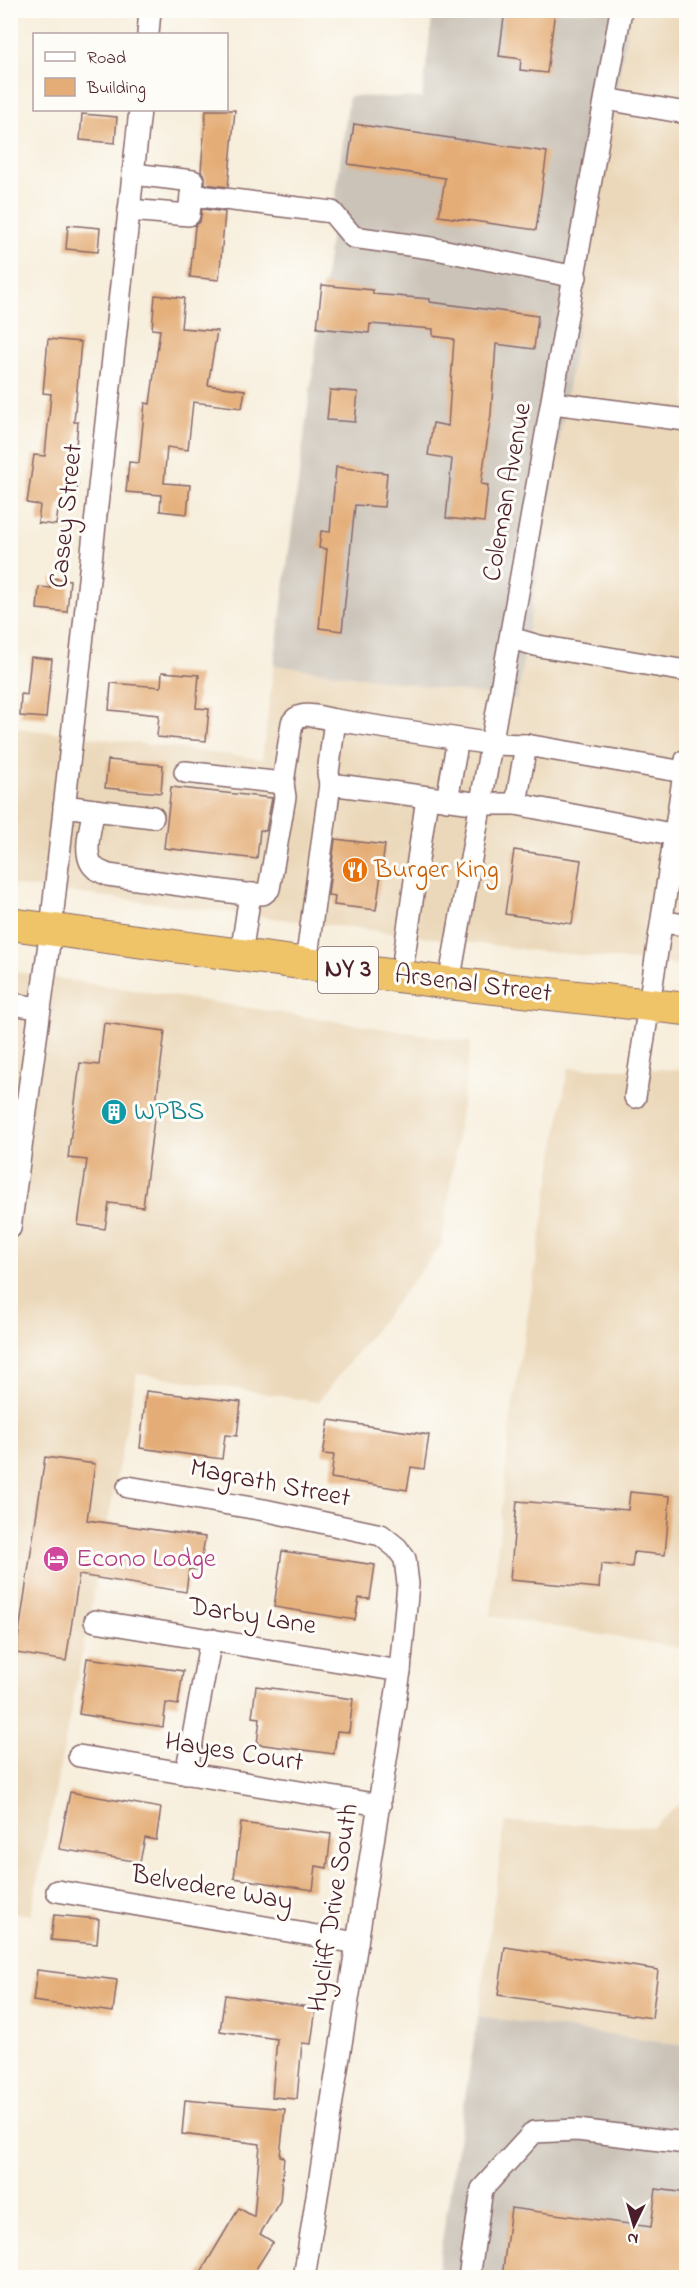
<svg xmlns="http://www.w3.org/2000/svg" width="697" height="2288" viewBox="0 0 697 2288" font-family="'Indie Flower',sans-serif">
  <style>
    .built { fill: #ebd8ba }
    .industrial { fill: #cbc3b8 }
    .building { fill: #e4ad77 }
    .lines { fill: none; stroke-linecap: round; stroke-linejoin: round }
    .minor-casing { stroke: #876769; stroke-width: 24 }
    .highway-casing { stroke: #876769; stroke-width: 34 }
    .minor { stroke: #fff; stroke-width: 21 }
    .highway { stroke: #efc469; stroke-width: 32 }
    .labels { text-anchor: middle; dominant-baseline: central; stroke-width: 6; stroke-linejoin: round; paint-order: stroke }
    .shield { fill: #fdfcf7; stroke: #806168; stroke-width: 1.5 }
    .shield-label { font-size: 26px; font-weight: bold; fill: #4a1f2b }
    .street-label { font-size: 27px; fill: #4a1f2b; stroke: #fdfcf7 }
    .food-label { font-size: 27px; fill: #c56008; stroke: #fdfcf7; text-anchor: start }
    .culture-label { font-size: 27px; fill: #0d838f; stroke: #fdfcf7; text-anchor: start }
    .hotel-label { font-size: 27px; fill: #b23c85; stroke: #fdfcf7; text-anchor: start }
  </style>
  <rect width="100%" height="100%" fill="#fdfcf7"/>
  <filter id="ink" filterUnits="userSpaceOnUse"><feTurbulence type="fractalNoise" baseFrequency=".0167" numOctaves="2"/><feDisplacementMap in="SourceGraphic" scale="12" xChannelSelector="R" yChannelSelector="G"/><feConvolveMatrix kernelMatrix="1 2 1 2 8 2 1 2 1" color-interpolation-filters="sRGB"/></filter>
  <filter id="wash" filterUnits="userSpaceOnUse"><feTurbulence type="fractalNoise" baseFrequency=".008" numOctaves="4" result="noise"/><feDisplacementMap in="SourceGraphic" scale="24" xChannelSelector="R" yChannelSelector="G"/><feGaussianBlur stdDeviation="1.35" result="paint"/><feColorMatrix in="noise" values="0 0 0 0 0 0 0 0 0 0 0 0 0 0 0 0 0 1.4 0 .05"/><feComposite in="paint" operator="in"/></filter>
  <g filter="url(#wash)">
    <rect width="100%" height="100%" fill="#f7eedc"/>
    <g class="built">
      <path d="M 630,11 L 686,11 L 686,966 L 528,950 L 11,885 L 11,727 L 262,759 L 274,665 L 517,698 Z"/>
      <path d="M 11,971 L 471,1042 L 442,1244 L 318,1402 L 137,1373 L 31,1915 L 11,1912 Z"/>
      <path d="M 568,1068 L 686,1070 L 686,1649 L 491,1616 L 511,1416 Z"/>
      <path d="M 686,1799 L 686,2046 L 478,2016 L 505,1822 L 653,1827 Z"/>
    </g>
    <g class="industrial">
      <path d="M 433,11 L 630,11 L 517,699 L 274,665 L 349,96 L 422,98 Z"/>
      <path d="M 478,2016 L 686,2046 L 686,2277 L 436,2278 Z"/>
    </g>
    <g id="blocks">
      <g class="building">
        <path d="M 505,10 L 555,10 L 547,73 L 520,70 L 521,59 L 499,56 Z"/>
        <path d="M 206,110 L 235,110 L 228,187 L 205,184 L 205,177 L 201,171 Z"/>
        <path d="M 82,114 L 117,117 L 115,143 L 80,140 Z"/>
        <path d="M 354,124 L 547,152 L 536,230 L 439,216 L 445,178 L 348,164 Z"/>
        <path d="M 202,209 L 225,212 L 219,280 L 190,277 L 195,226 L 200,222 Z"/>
        <path d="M 68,225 L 100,228 L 98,252 L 66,249 Z"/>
        <path d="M 322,285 L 373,290 L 373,294 L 430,299 L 430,302 L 538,316 L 534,349 L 496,344 L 491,414 L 481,484 L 488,485 L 484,522 L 446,518 L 452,459 L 428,455 L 433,423 L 448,426 L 454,339 L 433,336 L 433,329 L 370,324 L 369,333 L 317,328 Z"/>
        <path d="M 155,295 L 184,298 L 181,328 L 217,331 L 208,385 L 245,390 L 242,408 L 193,402 L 188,450 L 167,447 L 164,483 L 190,485 L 187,514 L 160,511 L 161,495 L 126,492 L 129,462 L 139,463 L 145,403 L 150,404 L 160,330 L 152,329 Z"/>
        <path d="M 48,339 L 81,342 L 74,422 L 78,422 L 73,482 L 78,483 L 74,506 L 59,504 L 56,525 L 38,523 L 40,505 L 27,503 L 34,455 L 45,456 L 51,394 L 43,393 Z"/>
        <path d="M 330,390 L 358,392 L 355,422 L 327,420 Z"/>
        <path d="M 336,467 L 387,473 L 384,507 L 355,505 L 342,631 L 319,628 L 327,549 L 319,548 L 321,531 L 330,532 Z"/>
        <path d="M 52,578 L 70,580 L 67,612 L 37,609 L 39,587 L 51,588 Z"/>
        <path d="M 31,657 L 52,659 L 46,718 L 20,716 L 21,694 L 27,695 Z"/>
        <path d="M 162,672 L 199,675 L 196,708 L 209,709 L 206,741 L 157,737 L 159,715 L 109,710 L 111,683 L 161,687 Z"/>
        <path d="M 108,760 L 163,765 L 161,793 L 105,788 Z"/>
        <path d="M 171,787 L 272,798 L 266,831 L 260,830 L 257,859 L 164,848 Z"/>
        <path d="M 335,839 L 385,845 L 376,910 L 334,905 L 335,896 L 328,895 Z"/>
        <path d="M 514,850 L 581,860 L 572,924 L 505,914 Z"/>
        <path d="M 104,1023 L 165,1031 L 143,1207 L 109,1203 L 105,1229 L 78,1225 L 87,1160 L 68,1158 L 80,1063 L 99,1065 Z"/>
        <path d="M 146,1391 L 241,1402 L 237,1436 L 225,1435 L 222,1459 L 140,1448 Z"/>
        <path d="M 329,1420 L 429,1435 L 424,1469 L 411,1467 L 407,1490 L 331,1478 L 334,1455 L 323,1454 Z"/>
        <path d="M 45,1457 L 95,1464 L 87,1520 L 205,1537 L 200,1570 L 189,1569 L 186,1592 L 79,1575 L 66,1661 L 16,1653 Z"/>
        <path d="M 630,1492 L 670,1496 L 665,1555 L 634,1552 L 632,1567 L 601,1564 L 599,1588 L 510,1580 L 517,1501 L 628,1510 Z"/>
        <path d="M 282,1551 L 375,1565 L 370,1599 L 359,1598 L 355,1620 L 274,1607 Z"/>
        <path d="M 87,1658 L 183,1671 L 178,1705 L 166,1703 L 163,1727 L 79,1714 Z"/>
        <path d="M 256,1686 L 353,1699 L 349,1732 L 337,1731 L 334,1754 L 257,1744 L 260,1718 L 252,1717 Z"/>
        <path d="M 70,1792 L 161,1808 L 156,1840 L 145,1838 L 140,1862 L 59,1849 Z"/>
        <path d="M 241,1823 L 331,1834 L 327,1868 L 316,1866 L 313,1890 L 234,1878 Z"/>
        <path d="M 54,1915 L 99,1919 L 97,1944 L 51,1940 Z"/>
        <path d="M 505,1947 L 658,1970 L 652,2018 L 498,1995 Z"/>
        <path d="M 37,1970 L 117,1980 L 113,2012 L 33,2001 Z"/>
        <path d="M 225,1995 L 316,2008 L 311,2044 L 302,2043 L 297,2099 L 272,2097 L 277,2039 L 220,2031 Z"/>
        <path d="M 185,2100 L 285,2109 L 280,2156 L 284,2157 L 280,2201 L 260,2234 L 273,2242 L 251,2277 L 198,2277 L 239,2208 L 254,2217 L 260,2144 L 182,2134 Z"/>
        <path d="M 656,2189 L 687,2193 L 687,2277 L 502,2277 L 511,2208 L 651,2227 Z"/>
      </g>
    </g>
  </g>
  <g filter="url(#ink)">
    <use href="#blocks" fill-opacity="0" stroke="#876769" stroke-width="1.5"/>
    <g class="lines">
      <g class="minor-casing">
        <g id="minor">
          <path d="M 148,34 L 150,10"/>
          <path d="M 606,99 L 686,113"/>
          <path d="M 133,174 L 193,181 L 191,195"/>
          <path d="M 129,210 L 189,215 L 191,195 L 332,212 L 353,237 L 431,248 L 576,277"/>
          <path d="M 553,403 L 686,420"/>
          <path d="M 511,638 L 539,646 L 686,671"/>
          <path d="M 185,772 L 283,783 L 292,723 C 300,709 322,718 335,720"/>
          <path d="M 330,784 L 328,773 L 335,720 L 492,744 L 526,745"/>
          <path d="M 447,800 L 458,739"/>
          <path d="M 64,806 L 94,810 C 91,825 81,856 95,868 C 98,871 104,873 108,875 L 245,894 L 263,894 L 269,889 L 285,797 L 283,783"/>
          <path d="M 94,810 L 153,817"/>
          <path d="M 676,835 L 516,804 L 526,745 L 684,772"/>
          <path d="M 662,922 L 686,925"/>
          <path d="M 241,955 L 250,894"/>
          <path d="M 306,964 L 330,784 L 481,804 L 516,804"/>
          <path d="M 401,977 L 427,798"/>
          <path d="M 449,983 L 621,10"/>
          <path d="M 10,1004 L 40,1008"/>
          <path d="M 635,1097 L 686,760"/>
          <path d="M 10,1228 L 51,929 L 140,110"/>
          <path d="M 128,1487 L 264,1510 L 381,1535 L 397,1548 L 405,1559 L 408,1584 L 400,1671 L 304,2278"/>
          <path d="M 95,1621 L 400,1671"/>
          <path d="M 79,1756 L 380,1805"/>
          <path d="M 186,1774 L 211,1639"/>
          <path d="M 57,1891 L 357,1943"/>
          <path d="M 469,2278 L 482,2189 L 534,2132 L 577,2130 L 686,2143"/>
        </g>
      </g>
      <g class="highway-casing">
        <path id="highway" d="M 10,924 L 449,983 L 686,1009"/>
      </g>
      <use href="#minor" class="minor"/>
      <use href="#highway" class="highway"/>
    </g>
  </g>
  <defs>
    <g id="restaurant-disc" transform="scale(1.35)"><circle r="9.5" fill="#e8710a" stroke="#fdfcf7"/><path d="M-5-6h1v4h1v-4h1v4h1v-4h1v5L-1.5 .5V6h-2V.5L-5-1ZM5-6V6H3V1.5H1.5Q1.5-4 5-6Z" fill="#fff"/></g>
    <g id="building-disc" transform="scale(1.35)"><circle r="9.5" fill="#0f9aa8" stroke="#fdfcf7"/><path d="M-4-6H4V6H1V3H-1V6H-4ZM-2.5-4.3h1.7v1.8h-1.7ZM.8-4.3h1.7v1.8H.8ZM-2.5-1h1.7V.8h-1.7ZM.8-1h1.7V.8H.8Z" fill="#fff"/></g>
    <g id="hotel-disc" transform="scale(1.35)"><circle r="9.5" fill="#d1479c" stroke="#fdfcf7"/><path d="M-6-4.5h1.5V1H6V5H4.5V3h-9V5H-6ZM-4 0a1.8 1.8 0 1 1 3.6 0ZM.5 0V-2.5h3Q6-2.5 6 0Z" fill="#fff"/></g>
  </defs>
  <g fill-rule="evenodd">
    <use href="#restaurant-disc" x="355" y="870"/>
    <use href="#building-disc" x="114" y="1112"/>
    <use href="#hotel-disc" x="56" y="1559"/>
  </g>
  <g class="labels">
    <rect class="shield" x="318" y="947" width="60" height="46" rx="4.5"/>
    <g class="shield-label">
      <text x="348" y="970">NY 3</text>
    </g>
    <g class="street-label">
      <text transform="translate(508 492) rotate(-80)">Coleman Avenue</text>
      <text transform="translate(67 516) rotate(-84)">Casey Street</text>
      <text transform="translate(473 985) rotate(7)">Arsenal Street</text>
      <text transform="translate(270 1484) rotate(11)">Magrath Street</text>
      <text transform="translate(252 1617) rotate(9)">Darby Lane</text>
      <text transform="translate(234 1753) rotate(9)">Hayes Court</text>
      <text transform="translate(212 1889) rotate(10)">Belvedere Way</text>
      <text transform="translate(334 1908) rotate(-81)">Hycliff Drive South</text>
    </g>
    <g class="food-label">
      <text x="374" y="870">Burger King</text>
    </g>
    <g class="culture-label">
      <text x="134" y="1112">WPBS</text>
    </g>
    <g class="hotel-label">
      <text x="76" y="1559">Econo Lodge</text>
    </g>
  </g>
  <rect width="697" height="2288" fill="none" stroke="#fdfcf7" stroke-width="36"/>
  <rect x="33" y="33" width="195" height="78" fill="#fdfcf7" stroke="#b5a4a5" stroke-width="1.5"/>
  <rect x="45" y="52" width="30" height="9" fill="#ffffff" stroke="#b5a4a5" stroke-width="1.5"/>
  <text x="87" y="63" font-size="18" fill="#4a1f2b">Road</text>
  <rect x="45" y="78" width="30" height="18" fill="#e4ad77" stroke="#b5a4a5" stroke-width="1.5"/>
  <text x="87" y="93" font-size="18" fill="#4a1f2b">Building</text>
  <g transform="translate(634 2225) rotate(185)" stroke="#fdfcf7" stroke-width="4.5" paint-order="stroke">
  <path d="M0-4.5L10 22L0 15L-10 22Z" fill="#4a1f2b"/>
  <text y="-9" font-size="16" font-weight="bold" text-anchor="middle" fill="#4a1f2b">N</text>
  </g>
</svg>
